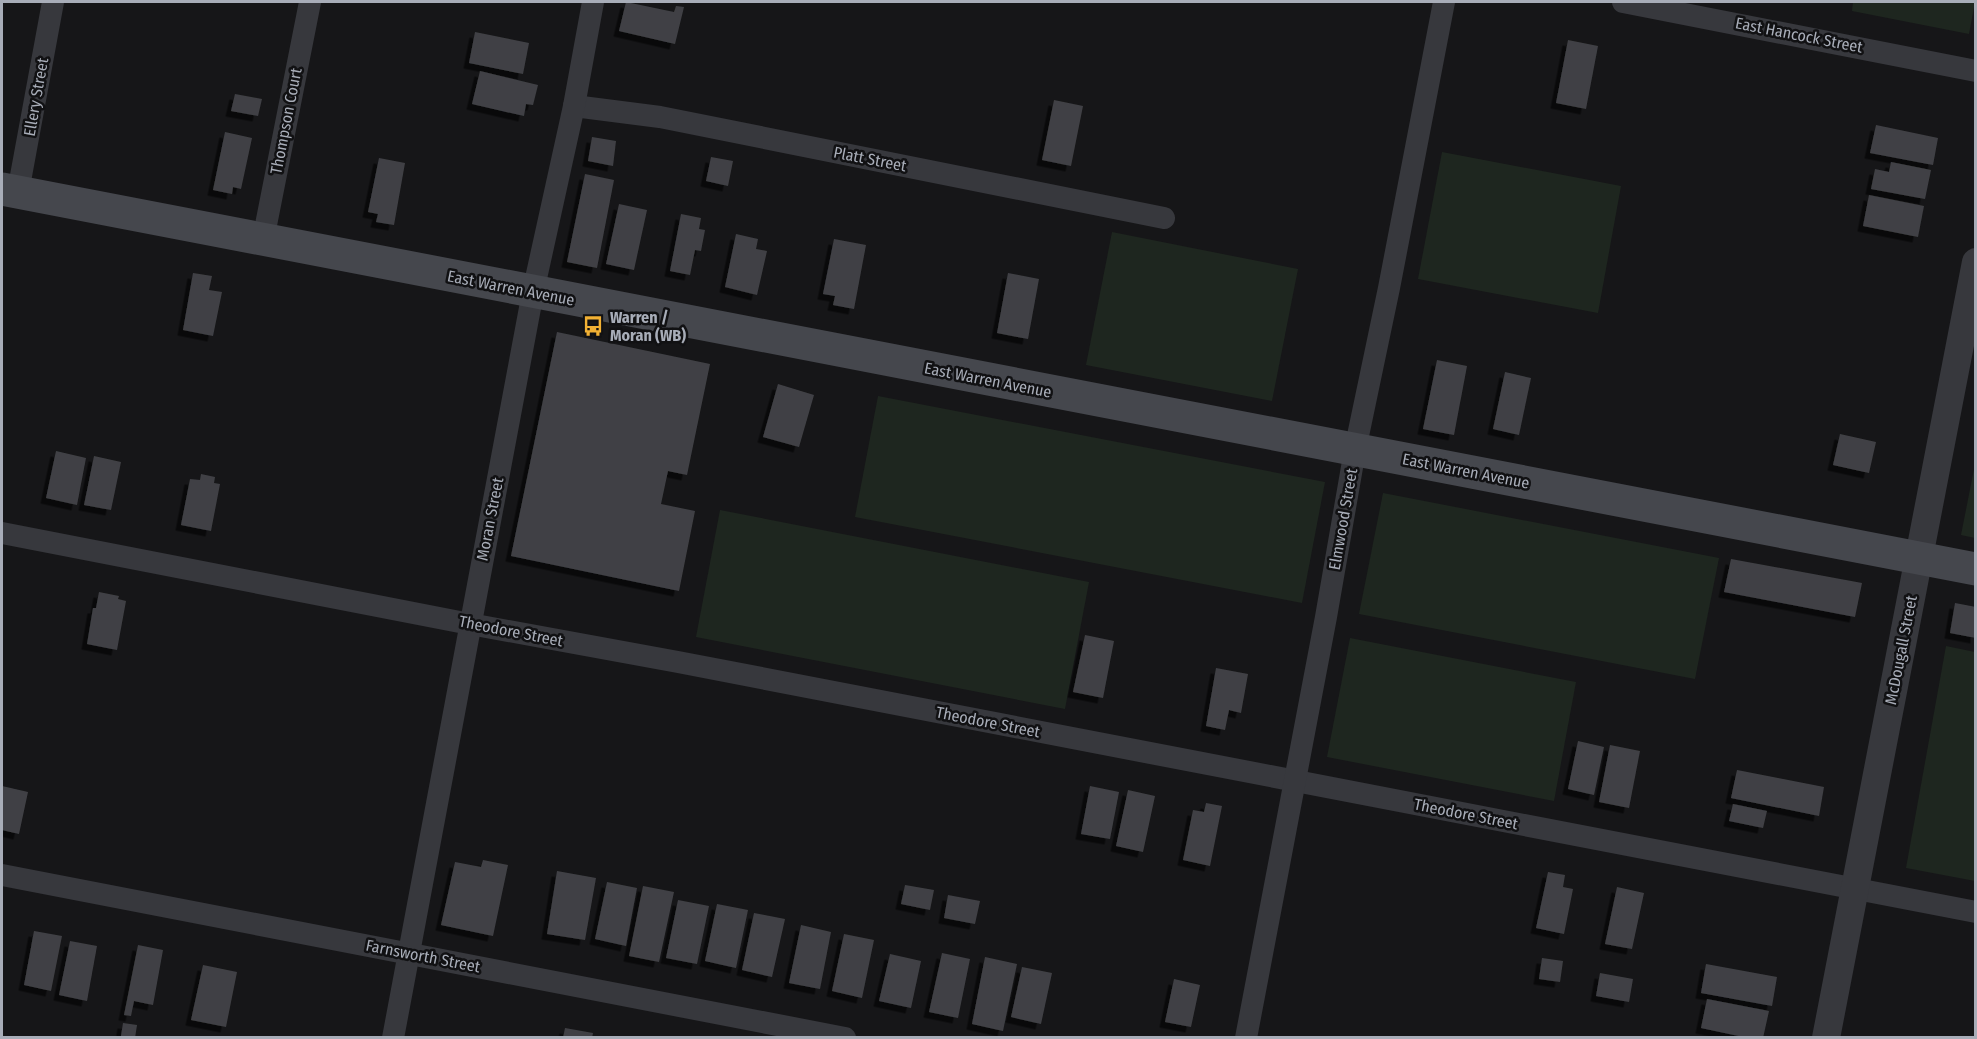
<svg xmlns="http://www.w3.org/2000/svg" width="1977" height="1039" viewBox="0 0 1977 1039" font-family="'Fira Sans Condensed',sans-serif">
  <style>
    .green { fill: #1e261f }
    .building { fill: #404145; filter: url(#shadow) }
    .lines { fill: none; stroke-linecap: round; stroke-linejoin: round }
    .minor { stroke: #37383d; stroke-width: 22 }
    .tertiary { stroke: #37383d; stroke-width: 28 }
    .secondary { stroke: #45474d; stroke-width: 33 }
    .labels { text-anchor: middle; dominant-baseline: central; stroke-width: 5; stroke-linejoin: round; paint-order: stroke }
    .street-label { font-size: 16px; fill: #a8adb8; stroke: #111113 }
    .poi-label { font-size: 16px; font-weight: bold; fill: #a8adb8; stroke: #111113; text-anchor: start }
  </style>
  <defs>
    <filter id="shadow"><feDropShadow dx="-5.5" dy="5.5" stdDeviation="0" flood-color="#0009"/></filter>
  </defs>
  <rect width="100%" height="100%" fill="#161618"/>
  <g class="green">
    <path d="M 1853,2 L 1975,2 L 1969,34 L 1852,11 Z"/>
    <path d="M 1442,152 L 1621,186 L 1598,313 L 1418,279 Z"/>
    <path d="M 1112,232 L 1298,269 L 1272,401 L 1086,365 Z"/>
    <path d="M 878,396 L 1325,482 L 1302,603 L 855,517 Z"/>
    <path d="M 1975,464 L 1975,538 L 1961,535 Z"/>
    <path d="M 1383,493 L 1719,558 L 1695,679 L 1359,614 Z"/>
    <path d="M 720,510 L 1089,582 L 1065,709 L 696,637 Z"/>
    <path d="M 1350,638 L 1576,682 L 1554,801 L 1327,757 Z"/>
    <path d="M 1946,646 L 1975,652 L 1975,881 L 1906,868 Z"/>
  </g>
  <g class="building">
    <path d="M 626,2 L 674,12 L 676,6 L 684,7 L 675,44 L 619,31 Z"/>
    <path d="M 475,32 L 529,43 L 523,74 L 469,63 Z"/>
    <path d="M 1568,40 L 1598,46 L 1586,109 L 1556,103 Z"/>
    <path d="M 480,71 L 538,85 L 533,105 L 526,104 L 524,116 L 472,104 Z"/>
    <path d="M 235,94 L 262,99 L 258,116 L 231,111 Z"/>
    <path d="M 1054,100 L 1083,106 L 1071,166 L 1042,160 Z"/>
    <path d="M 1876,125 L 1938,138 L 1933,165 L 1870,153 Z"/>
    <path d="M 225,132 L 252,138 L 241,189 L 233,187 L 232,194 L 213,190 Z"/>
    <path d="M 592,137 L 616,141 L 613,166 L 588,161 Z"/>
    <path d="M 711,157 L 733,161 L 728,186 L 706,181 Z"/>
    <path d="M 379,158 L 405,163 L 394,225 L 376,222 L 378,214 L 368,212 Z"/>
    <path d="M 1891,162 L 1931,170 L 1925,199 L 1871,189 L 1875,169 L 1889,172 Z"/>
    <path d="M 585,174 L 614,180 L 597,268 L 567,262 Z"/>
    <path d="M 1869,195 L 1924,206 L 1918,237 L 1863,226 Z"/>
    <path d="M 619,204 L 647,210 L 634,270 L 606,264 Z"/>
    <path d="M 681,214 L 701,218 L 699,229 L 705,230 L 701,251 L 695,250 L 690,275 L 670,271 Z"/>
    <path d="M 736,234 L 758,239 L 756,249 L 767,251 L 757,295 L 725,287 Z"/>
    <path d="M 834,239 L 866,245 L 854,309 L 833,305 L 835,296 L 823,294 Z"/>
    <path d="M 193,273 L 212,276 L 209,290 L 222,292 L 213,336 L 183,330 Z"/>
    <path d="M 1008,273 L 1039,279 L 1028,339 L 997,333 Z"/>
    <path d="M 557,332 L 710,364 L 687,475 L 668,471 L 661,504 L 695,511 L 679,591 L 511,556 Z"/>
    <path d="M 1437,360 L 1467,366 L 1454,435 L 1423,429 Z"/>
    <path d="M 1505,372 L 1531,378 L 1519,435 L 1493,429 Z"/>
    <path d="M 778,384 L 814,395 L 799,447 L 763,437 Z"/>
    <path d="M 1840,434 L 1876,442 L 1869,473 L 1833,465 Z"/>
    <path d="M 56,451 L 86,458 L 77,505 L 46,498 Z"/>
    <path d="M 94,456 L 121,462 L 111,510 L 84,505 Z"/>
    <path d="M 201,474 L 215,477 L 214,483 L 220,484 L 211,531 L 181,525 L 190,479 L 200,480 Z"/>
    <path d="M 1731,559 L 1862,583 L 1855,617 L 1724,592 Z"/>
    <path d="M 99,592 L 119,596 L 118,599 L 126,601 L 117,650 L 87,644 L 93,608 L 96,608 Z"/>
    <path d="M 1955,603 L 1976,607 L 1976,638 L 1950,633 Z"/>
    <path d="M 1085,635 L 1114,641 L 1103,698 L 1073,692 Z"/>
    <path d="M 1216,668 L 1248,674 L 1241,713 L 1229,710 L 1225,730 L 1206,726 Z"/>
    <path d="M 1578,741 L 1604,747 L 1594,795 L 1568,789 Z"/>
    <path d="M 1610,745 L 1640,751 L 1629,808 L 1599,802 Z"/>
    <path d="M 1737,770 L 1824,787 L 1819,816 L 1731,798 Z"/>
    <path d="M 2,786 L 28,792 L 19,834 L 2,830 Z"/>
    <path d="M 1090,786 L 1119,792 L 1110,839 L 1081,834 Z"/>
    <path d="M 1128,790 L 1155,796 L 1143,852 L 1116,846 Z"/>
    <path d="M 1206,803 L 1222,806 L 1210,866 L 1183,860 L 1193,810 L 1204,812 Z"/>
    <path d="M 1733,804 L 1767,811 L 1763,828 L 1729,821 Z"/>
    <path d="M 483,860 L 508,865 L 493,936 L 441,925 L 455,862 L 481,867 Z"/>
    <path d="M 557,871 L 596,878 L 585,940 L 547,934 Z"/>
    <path d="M 1548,872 L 1565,875 L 1563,887 L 1573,889 L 1564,934 L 1536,928 Z"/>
    <path d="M 607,882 L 637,888 L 626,946 L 595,939 Z"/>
    <path d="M 905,885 L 934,890 L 930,910 L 901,904 Z"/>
    <path d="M 643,886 L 674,892 L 659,962 L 629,956 Z"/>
    <path d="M 1617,887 L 1644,893 L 1632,949 L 1605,944 Z"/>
    <path d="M 948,895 L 980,901 L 975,924 L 944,918 Z"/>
    <path d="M 678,900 L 709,906 L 697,964 L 666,958 Z"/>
    <path d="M 717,904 L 748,910 L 736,968 L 705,961 Z"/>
    <path d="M 754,913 L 785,919 L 772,977 L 742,970 Z"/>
    <path d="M 801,925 L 831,932 L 820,989 L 789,983 Z"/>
    <path d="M 34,931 L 62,936 L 51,991 L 24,985 Z"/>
    <path d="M 844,934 L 874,940 L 862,998 L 832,991 Z"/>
    <path d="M 70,941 L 97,946 L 87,1001 L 59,995 Z"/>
    <path d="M 138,945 L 163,950 L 153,1005 L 134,1001 L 131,1016 L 124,1015 Z"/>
    <path d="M 942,953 L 970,959 L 958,1018 L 929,1012 Z"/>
    <path d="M 890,954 L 921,961 L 911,1008 L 879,1001 Z"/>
    <path d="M 985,957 L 1017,964 L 1003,1031 L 972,1024 Z"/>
    <path d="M 1542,958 L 1563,961 L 1560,982 L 1539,979 Z"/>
    <path d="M 1706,964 L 1777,977 L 1772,1006 L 1701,993 Z"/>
    <path d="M 203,965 L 237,972 L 226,1027 L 191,1020 Z"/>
    <path d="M 1022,967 L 1052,973 L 1041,1024 L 1011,1017 Z"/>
    <path d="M 1600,973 L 1633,979 L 1629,1002 L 1596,996 Z"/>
    <path d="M 1174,979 L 1200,985 L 1191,1027 L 1165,1022 Z"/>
    <path d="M 1707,999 L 1769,1011 L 1763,1038 L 1748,1038 L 1701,1028 Z"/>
    <path d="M 123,1023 L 137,1025 L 135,1038 L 121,1036 Z"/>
    <path d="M 565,1028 L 593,1033 L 592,1038 L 563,1038 Z"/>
  </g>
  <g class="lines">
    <g class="minor">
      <path d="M 1623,2 L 1976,71"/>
      <path d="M 574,106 L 660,117 L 1164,218"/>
      <path d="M 18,192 L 53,2"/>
      <path d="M 263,240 L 310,2"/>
      <path d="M 2,533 L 470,624 L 678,662 L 1976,912"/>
      <path d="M 2,875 L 845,1038"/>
      <path d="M 393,1038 L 533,292 L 574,106 L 593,2"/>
      <path d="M 1246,1038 L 1326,617 L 1355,450 L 1389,288 L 1444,2"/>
    </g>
    <path class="tertiary" d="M 1826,1038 L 1976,262"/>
    <path class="secondary" d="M 2,189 L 1976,569"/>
  </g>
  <defs>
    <g id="bus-bare" transform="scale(1.62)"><path d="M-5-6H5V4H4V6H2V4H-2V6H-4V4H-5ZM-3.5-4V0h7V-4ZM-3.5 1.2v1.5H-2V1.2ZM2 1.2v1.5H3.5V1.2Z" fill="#f2b134" stroke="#111113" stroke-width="2.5" paint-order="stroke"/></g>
  </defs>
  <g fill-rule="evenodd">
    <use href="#bus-bare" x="593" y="326"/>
  </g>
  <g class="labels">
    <g class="street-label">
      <text transform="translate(1799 35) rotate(11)">East Hancock Street</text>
      <text transform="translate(36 97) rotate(-80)">Ellery Street</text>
      <text transform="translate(286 121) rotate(-79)">Thompson Court</text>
      <text transform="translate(870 159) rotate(11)">Platt Street</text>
      <text transform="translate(511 288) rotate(11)">East Warren Avenue</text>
      <text transform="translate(988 380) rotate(11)">East Warren Avenue</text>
      <text transform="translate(1466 471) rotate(11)">East Warren Avenue</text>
      <text transform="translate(490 519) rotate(-79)">Moran Street</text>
      <text transform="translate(1343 519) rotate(-80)">Elmwood Street</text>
      <text transform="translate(511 631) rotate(11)">Theodore Street</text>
      <text transform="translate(1901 650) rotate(-79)">McDougall Street</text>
      <text transform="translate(988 722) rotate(11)">Theodore Street</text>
      <text transform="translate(1466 814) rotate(11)">Theodore Street</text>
      <text transform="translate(423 956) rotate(11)">Farnsworth Street</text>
    </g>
    <g class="poi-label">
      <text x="610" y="317">Warren /<tspan x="610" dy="18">Moran (WB)</tspan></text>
    </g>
  </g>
  <rect width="1977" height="1039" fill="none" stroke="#a8adb8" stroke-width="6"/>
</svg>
